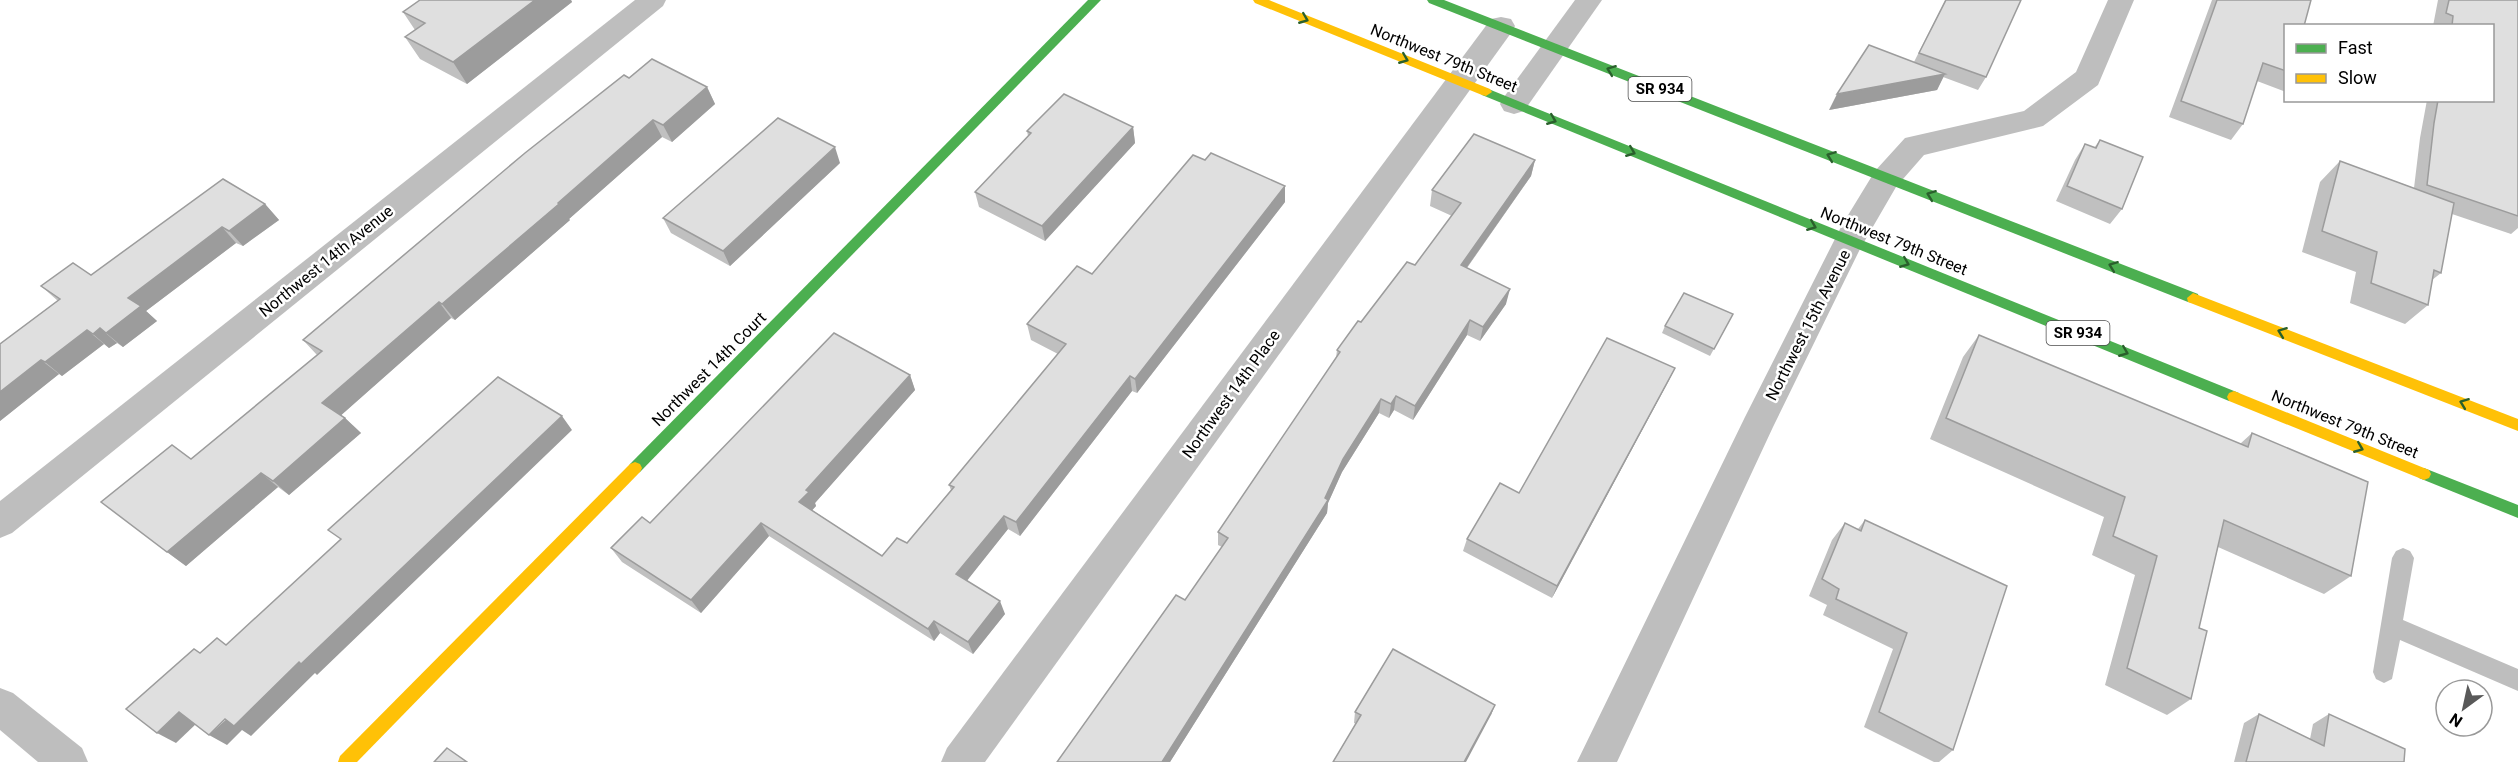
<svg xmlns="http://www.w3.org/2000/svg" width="2518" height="762" viewBox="0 0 2518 762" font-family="Roboto,sans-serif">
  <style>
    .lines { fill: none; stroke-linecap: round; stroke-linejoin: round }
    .lane { fill: #bebebe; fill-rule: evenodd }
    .street { fill: #bebebe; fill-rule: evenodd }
    .fast { fill: #4caf50; fill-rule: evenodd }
    .slow { fill: #ffc107; fill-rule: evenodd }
    .wall { fill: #c0c0c0 }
    .shaded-wall { fill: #9c9c9c }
    .building { fill: #dfdfdf; stroke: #9c9c9c; stroke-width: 1.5 }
    .oneway { stroke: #2a602c }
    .labels { text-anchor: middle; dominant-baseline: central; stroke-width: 5; stroke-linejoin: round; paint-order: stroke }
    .shield { fill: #fff; stroke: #4c4c4c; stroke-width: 1.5 }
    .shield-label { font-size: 15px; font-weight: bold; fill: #000 }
    .street-label { font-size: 16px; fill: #000; stroke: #fff }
  </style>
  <rect width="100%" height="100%" fill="#fff"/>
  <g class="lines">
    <path class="lane" d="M 2403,548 L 2410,551 L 2414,558 L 2403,620 L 2518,669 L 2518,691 L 2400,640 L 2392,679 L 2384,683 L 2376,679 L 2373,672 L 2392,558 L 2396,551 Z"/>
    <g class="street">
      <path d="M 635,0 L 666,0 L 663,6 L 12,533 L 0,538 L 0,501 Z"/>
      <path d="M 1575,0 L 1602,0 L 1524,111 L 1514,114 L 1504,111 L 1500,104 L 1504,97 Z"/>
      <path d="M 2108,0 L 2134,0 L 2098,85 L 2043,126 L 1924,155 L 1896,187 L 1860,249 L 1773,427 L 1617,762 L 1577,762 L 1745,417 L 1842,225 L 1875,171 L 1905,138 L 2024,111 L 2076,72 Z"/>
      <path d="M 1501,17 L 1511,19 L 1515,26 L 1511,33 L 985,762 L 941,762 L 947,748 L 1491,19 Z"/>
      <path d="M 0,688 L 13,693 L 82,748 L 88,762 L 38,762 L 0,730 Z"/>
    </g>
    <g class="fast">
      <path d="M 1088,0 L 1101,0 L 640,472 L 635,474 L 630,472 L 628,468 L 630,464 Z"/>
      <path d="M 1427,0 L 1444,0 L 2198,294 L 2199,298 L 2193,303 L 2188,302 L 1429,3 Z"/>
      <path d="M 1486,88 L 2239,393 L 2241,397 L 2239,401 L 2229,401 L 1482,95 L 1480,92 Z"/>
      <path d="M 2424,468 L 2518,505 L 2518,518 L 2419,478 L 2417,474 L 2419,470 Z"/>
    </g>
    <g class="slow">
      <path d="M 1253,0 L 1269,0 L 1490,89 L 1492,92 L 1486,96 L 1482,95 L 1255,3 Z"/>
      <path d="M 2193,293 L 2518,419 L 2518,431 L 2188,302 L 2187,298 Z"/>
      <path d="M 2234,391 L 2429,470 L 2431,474 L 2429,478 L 2424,480 L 2419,478 L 2229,401 L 2227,397 L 2229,393 Z"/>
      <path d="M 635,462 L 640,464 L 642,468 L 640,472 L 357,762 L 338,762 L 340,756 L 630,464 Z"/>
    </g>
  </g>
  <g class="wall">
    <path d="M 420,0 L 571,0 L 572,2 L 467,84 L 420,59 L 405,37 L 415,30 L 403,12 Z"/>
    <path d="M 1945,0 L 1986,77 L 1978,90 L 1943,77 L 1937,90 L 1829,110 L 1914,62 Z"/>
    <path d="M 2212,0 L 2311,0 L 2286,26 L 2286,92 L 2257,81 L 2243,124 L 2231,140 L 2169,117 Z"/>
    <path d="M 2438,0 L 2518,0 L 2518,228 L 2511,234 L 2452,214 L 2441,273 L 2432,280 L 2428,305 L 2405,324 L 2350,303 L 2356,272 L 2302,252 L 2320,182 L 2340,161 L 2414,188 L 2420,138 L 2427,100 L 2493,100 L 2493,26 L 2433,26 Z"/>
    <path d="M 629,78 L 707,87 L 715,104 L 672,142 L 662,137 L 569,219 L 570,220 L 455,320 L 451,318 L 341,415 L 345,418 L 361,433 L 289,495 L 278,487 L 186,566 L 167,552 L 191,459 L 317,355 L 303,340 Z"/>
    <path d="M 1133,127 L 1135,143 L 1045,241 L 979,207 L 975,192 L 1028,136 L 1027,131 Z"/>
    <path d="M 2100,140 L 2122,209 L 2110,224 L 2056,201 L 2075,160 L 2085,144 L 2094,148 Z"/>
    <path d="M 1535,160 L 1531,176 L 1467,268 L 1506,304 L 1480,341 L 1467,335 L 1413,420 L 1394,410 L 1389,418 L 1379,413 L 1342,472 L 1328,503 L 1327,513 L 1170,762 L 1057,762 L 1185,600 L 1222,547 L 1218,545 L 1218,532 L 1336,358 L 1337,350 L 1361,322 L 1415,265 L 1452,216 L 1430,206 L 1432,190 Z"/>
    <path d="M 840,163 L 730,266 L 671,233 L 663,218 Z"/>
    <path d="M 1285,202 L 1137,393 L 1132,391 L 1020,536 L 1008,529 L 967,580 L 1005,614 L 973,654 L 940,633 L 934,641 L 769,536 L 701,613 L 622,562 L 611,548 L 650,523 L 910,375 L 915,390 L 815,503 L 816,506 L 812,510 L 882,556 L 907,543 L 951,490 L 949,485 L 1058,354 L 1031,340 L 1027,324 L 1092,274 Z"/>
    <path d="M 265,204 L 279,220 L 243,246 L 236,243 L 146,311 L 157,321 L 123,347 L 117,343 L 109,348 L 104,344 L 62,376 L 59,374 L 0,421 L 0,344 L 58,301 L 41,286 L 91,275 Z"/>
    <path d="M 1733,314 L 1710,356 L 1662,333 L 1665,326 Z"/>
    <path d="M 1979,335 L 2240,444 L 2252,433 L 2351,576 L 2324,594 L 2218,547 L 2199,628 L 2191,699 L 2167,715 L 2105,685 L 2135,575 L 2092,555 L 2104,517 L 1930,439 L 1963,357 Z"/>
    <path d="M 1675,368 L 1668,382 L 1552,598 L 1463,551 L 1467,539 L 1519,493 Z"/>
    <path d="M 1865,520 L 1953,750 L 1939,762 L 1934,762 L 1864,727 L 1893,649 L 1823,615 L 1827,605 L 1809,596 L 1832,540 L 1845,523 L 1858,529 Z"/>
    <path d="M 1495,705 L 1491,715 L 1356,724 L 1354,723 L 1355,712 Z"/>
    <path d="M 2259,714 L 2310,739 L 2313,724 L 2329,714 L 2404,762 L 2234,762 L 2244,723 Z"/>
  </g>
  <g class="shaded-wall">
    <path d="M 535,0 L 571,0 L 572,2 L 467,84 L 453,62 Z"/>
    <path d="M 1945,74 L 1937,90 L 1829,110 L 1837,94 Z"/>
    <path d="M 707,87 L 715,104 L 672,142 L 663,125 Z"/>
    <path d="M 653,120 L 662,137 L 569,219 L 570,220 L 455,320 L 442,304 Z"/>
    <path d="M 1133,127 L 1135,143 L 1045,241 L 1042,226 Z"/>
    <path d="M 835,147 L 840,163 L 730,266 L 723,251 Z"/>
    <path d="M 1535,160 L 1531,176 L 1458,280 L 1461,265 Z"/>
    <path d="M 1285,186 L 1285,202 L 1137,393 L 1135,379 Z"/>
    <path d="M 265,204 L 279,220 L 243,246 L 229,231 Z"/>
    <path d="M 222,227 L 236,243 L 146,311 L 157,321 L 123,347 L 106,333 L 128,298 Z"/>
    <path d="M 1510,289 L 1506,304 L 1480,341 L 1483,327 Z"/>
    <path d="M 439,302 L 451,318 L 338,418 L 322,403 Z"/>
    <path d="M 1470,320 L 1467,335 L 1413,420 L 1415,406 Z"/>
    <path d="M 100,328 L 117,343 L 109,348 L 93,334 Z"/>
    <path d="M 87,330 L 104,344 L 62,376 L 45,362 Z"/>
    <path d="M 41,360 L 59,374 L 0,421 L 0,392 Z"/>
    <path d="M 1675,368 L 1668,382 L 1552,598 L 1557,586 Z"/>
    <path d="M 910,375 L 915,390 L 815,503 L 816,506 L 807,516 L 799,502 L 806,490 Z"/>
    <path d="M 1130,376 L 1132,391 L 1020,536 L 1016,522 Z"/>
    <path d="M 1396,396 L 1394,410 L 1389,418 L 1391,404 Z"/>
    <path d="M 1381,399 L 1379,413 L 1342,472 L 1328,503 L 1327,513 L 1170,762 L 1162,762 L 1343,459 Z"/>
    <path d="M 562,416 L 572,430 L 317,675 L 315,673 L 251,736 L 242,730 L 227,745 L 209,735 Z"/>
    <path d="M 345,418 L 361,433 L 289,495 L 273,481 Z"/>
    <path d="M 261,473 L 278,487 L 186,566 L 167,552 Z"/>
    <path d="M 1004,516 L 1008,529 L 962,587 L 956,574 Z"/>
    <path d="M 761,523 L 769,536 L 701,613 L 691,600 Z"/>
    <path d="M 1000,601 L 1005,614 L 973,654 L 968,642 Z"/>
    <path d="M 934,621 L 940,633 L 934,641 L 928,629 Z"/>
    <path d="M 1495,705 L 1491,715 L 1466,762 L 1464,762 Z"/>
    <path d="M 179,712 L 197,723 L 176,743 L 157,733 Z"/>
  </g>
  <g class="building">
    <path d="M 420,0 L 535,0 L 453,62 L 405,37 L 425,23 L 403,12 Z"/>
    <path d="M 1946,0 L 2021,0 L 1986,77 L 1919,53 Z"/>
    <path d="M 2217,0 L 2311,0 L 2304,26 L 2286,26 L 2286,71 L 2263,63 L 2243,124 L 2181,101 Z"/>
    <path d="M 2449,0 L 2518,0 L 2518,216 L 2427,185 L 2434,123 L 2438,100 L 2493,100 L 2493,26 L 2452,26 L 2453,16 L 2446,13 Z"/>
    <path d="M 1869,45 L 1945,74 L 1837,94 Z"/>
    <path d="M 652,59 L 707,87 L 663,125 L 653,120 L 558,203 L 559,204 L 442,304 L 439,302 L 322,403 L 345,418 L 273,481 L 261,473 L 167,552 L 101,502 L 172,445 L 191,459 L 322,351 L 303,340 L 525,153 L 624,75 L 629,78 Z"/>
    <path d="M 1064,94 L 1133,127 L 1042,226 L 975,192 L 1031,133 L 1027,131 Z"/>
    <path d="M 778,118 L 835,147 L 723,251 L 663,218 Z"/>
    <path d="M 1474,134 L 1535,160 L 1461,265 L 1510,289 L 1483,327 L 1470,320 L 1415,406 L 1396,396 L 1391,404 L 1381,399 L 1343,459 L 1325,498 L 1328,500 L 1162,762 L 1057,762 L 1176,595 L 1185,600 L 1228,538 L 1218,532 L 1340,352 L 1337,350 L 1358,321 L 1361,322 L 1407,262 L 1415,265 L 1461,203 L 1432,190 Z"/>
    <path d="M 2100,140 L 2143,157 L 2122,209 L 2067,186 L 2085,144 L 2096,148 Z"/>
    <path d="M 1211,153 L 1285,186 L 1135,379 L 1130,376 L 1016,522 L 1004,516 L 956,574 L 1000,601 L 968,642 L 934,621 L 928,629 L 761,523 L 691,600 L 611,548 L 642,517 L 650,523 L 834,333 L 910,375 L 806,490 L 809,492 L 799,502 L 882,556 L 897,538 L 907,543 L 954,487 L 949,485 L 1066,344 L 1027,324 L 1077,266 L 1092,274 L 1193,155 L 1205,160 Z"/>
    <path d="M 2340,161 L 2454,203 L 2441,273 L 2434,270 L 2428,305 L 2371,283 L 2377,252 L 2322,231 Z"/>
    <path d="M 223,179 L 265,204 L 229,231 L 222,227 L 128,298 L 141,306 L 106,333 L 100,328 L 93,334 L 87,330 L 45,362 L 41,360 L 0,392 L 0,344 L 60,299 L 41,286 L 73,263 L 91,275 Z"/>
    <path d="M 1684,293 L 1733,314 L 1714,349 L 1665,326 Z"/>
    <path d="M 1979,335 L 2248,447 L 2252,433 L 2368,482 L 2351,576 L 2224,520 L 2199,628 L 2207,631 L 2191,699 L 2127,668 L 2157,556 L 2113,536 L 2125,497 L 1946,418 Z"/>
    <path d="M 1607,338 L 1675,368 L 1557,586 L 1467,539 L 1500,483 L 1519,493 Z"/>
    <path d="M 498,377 L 562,416 L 301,664 L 299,662 L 234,726 L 225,719 L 209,735 L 179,712 L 157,733 L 126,709 L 194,649 L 200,653 L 217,638 L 226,645 L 341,539 L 328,530 Z"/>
    <path d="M 1865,520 L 2007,586 L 1953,750 L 1879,712 L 1907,633 L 1836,599 L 1839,589 L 1822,579 L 1845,523 L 1861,531 Z"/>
    <path d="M 1393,649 L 1495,705 L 1464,762 L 1333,762 L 1361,715 L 1355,712 Z"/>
    <path d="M 2259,714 L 2324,746 L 2329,714 L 2405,749 L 2404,762 L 2246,762 Z"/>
    <path d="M 447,748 L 467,762 L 434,762 Z"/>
  </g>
  <defs><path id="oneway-chevron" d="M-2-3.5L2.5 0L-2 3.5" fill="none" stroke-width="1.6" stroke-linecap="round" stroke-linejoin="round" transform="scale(1.5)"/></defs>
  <g class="oneway">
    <use href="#oneway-chevron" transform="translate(1304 19) rotate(22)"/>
    <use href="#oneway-chevron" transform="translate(1404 59) rotate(22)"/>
    <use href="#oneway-chevron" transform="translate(1611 70) rotate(-159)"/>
    <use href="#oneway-chevron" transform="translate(1552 120) rotate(22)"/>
    <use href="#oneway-chevron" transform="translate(1631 152) rotate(22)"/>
    <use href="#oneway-chevron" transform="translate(1831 156) rotate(-159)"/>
    <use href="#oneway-chevron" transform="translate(1931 195) rotate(-159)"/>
    <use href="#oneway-chevron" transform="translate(1812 226) rotate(22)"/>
    <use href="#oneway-chevron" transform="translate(1905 263) rotate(22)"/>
    <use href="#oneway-chevron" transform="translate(2113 266) rotate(-159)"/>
    <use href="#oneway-chevron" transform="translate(2282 332) rotate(-159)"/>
    <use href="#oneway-chevron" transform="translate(2124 352) rotate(22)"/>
    <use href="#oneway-chevron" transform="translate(2464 403) rotate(-159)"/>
    <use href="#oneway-chevron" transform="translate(2359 448) rotate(22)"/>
  </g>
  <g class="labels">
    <g class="shield">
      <rect x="1628.5" y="77" width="63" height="24" rx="4.5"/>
      <rect x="2046.5" y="321" width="63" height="24" rx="4.5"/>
    </g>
    <g class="shield-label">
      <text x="1660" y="89">SR 934</text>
      <text x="2078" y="333">SR 934</text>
    </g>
    <g class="street-label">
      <text transform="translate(1444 58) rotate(22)">Northwest 79th Street</text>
      <text transform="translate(1894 241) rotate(22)">Northwest 79th Street</text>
      <text transform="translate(326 261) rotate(-39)">Northwest 14th Avenue</text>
      <text transform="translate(1808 325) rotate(-63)">Northwest 15th Avenue</text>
      <text transform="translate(709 369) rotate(-45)">Northwest 14th Court</text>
      <text transform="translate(1231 394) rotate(-54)">Northwest 14th Place</text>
      <text transform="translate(2345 424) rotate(22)">Northwest 79th Street</text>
    </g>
  </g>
  <rect x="2284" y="24" width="210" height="78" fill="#ffffff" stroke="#999999" stroke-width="1.5"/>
  <rect x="2296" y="44" width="30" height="9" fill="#4caf50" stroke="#999999" stroke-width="1.5"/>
  <text x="2338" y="54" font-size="18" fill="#000000">Fast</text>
  <rect x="2296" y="74" width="30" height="9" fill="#ffc107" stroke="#999999" stroke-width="1.5"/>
  <text x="2338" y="84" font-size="18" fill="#000000">Slow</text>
  <g transform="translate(2464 708) rotate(213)"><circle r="28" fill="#ffffff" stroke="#999999" stroke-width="1.5"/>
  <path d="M0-4.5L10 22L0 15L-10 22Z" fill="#595959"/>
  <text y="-9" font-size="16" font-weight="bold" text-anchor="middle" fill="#000000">N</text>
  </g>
</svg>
